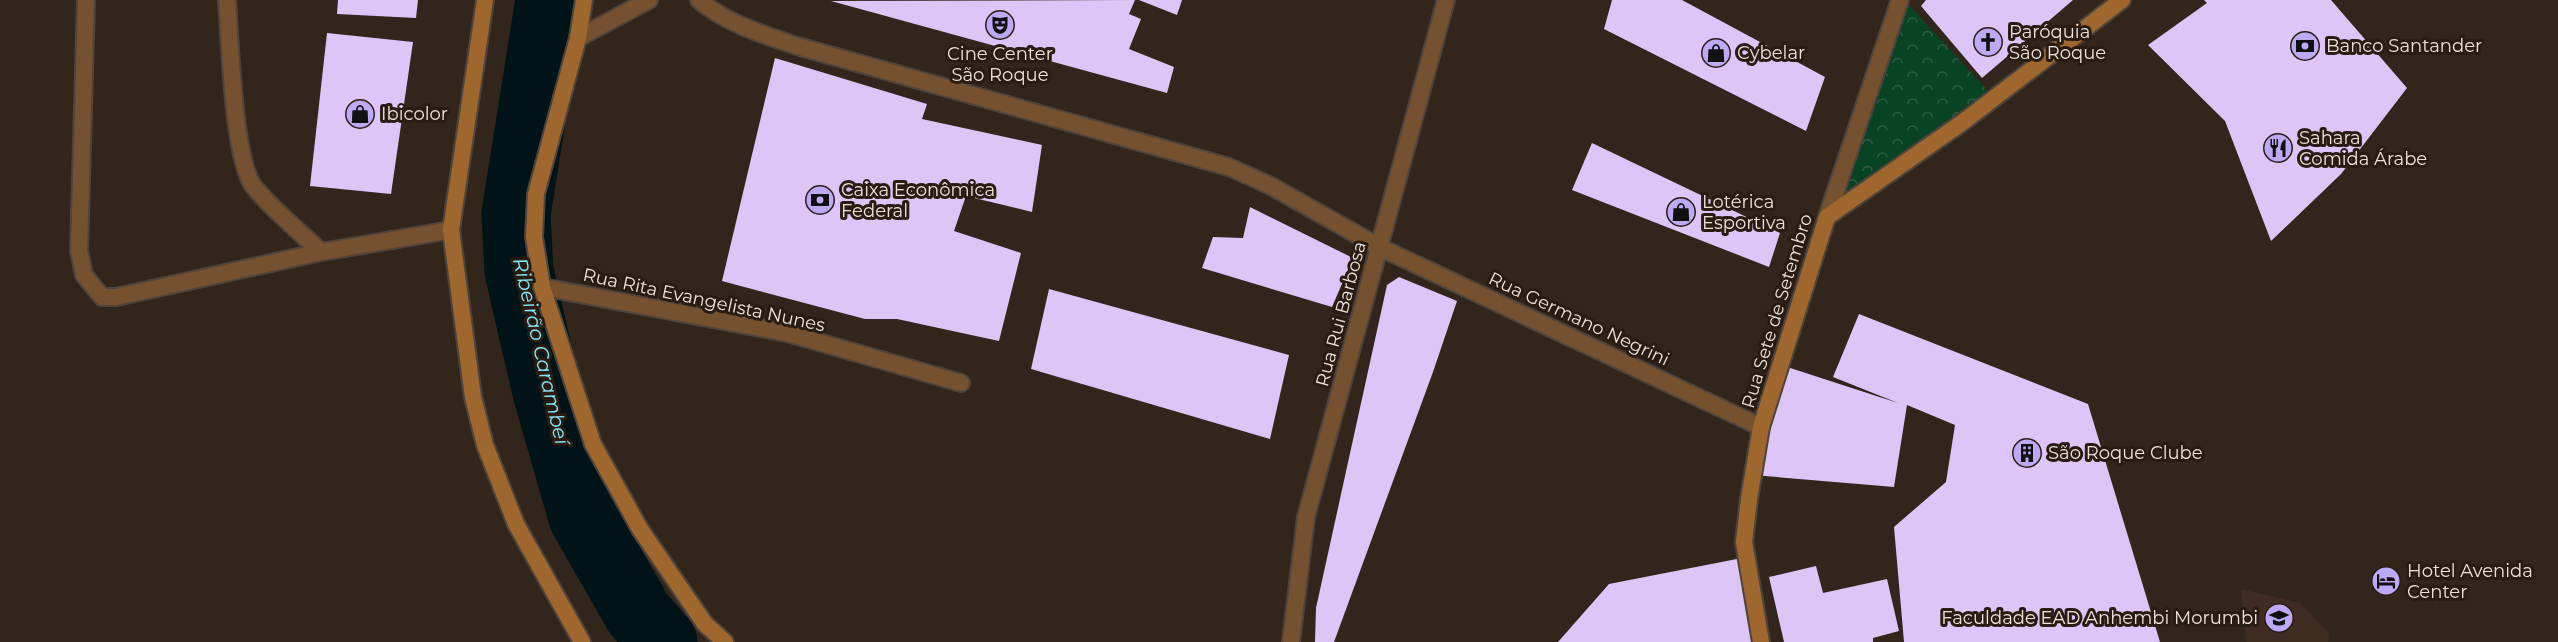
<svg xmlns="http://www.w3.org/2000/svg" width="2558" height="642" viewBox="0 0 2558 642" font-family="Montserrat,sans-serif">
  <style>
    .built { fill: #3e2d20 }
    .park { fill: url(#park-crowns) }
    .lines { fill: none; stroke-linecap: round; stroke-linejoin: round }
    .river { stroke: #001318; stroke-width: 69 }
    .building { fill: #ddc5f7 }
    .service-casing { stroke: #4f443b; stroke-width: 20 }
    .minor-casing { stroke: #4f443b; stroke-width: 20 }
    .secondary-casing { stroke: #4f443b; stroke-width: 20 }
    .service { stroke: #755130; stroke-width: 16 }
    .minor { stroke: #755130; stroke-width: 16 }
    .secondary { stroke: #9f672e; stroke-width: 16 }
    .labels { text-anchor: middle; dominant-baseline: central; stroke-width: 6; stroke-linejoin: round; paint-order: stroke }
    .poi-label { font-size: 18px; fill: #eae2db; stroke: #281c13; text-anchor: start }
    .street-label { font-size: 18px; fill: #eae2db; stroke: #281c13 }
    .water-label { font-size: 20px; font-style: italic; fill: #85e7fb; stroke: #281c13 }
  </style>
  <defs>
    <pattern id="park-crowns" width="20" height="18" patternUnits="userSpaceOnUse" patternTransform="scale(1.5)"><rect width="20" height="18" fill="#094325"/><path d="M2 6a3 3 0 1 1 6 0M12 15a3 3 0 1 1 6 0" fill="none" stroke="#2d5e44"/></pattern>
  </defs>
  <rect width="100%" height="100%" fill="#32261c"/>
  <path class="built" d="M 2241,589 L 2300,603 L 2329,633 L 2328,642 L 2246,642 Z"/>
  <path class="park" d="M 1908,4 L 1988,91 L 1845,195 Z"/>
  <g class="lines">
    <path class="river" d="M 550,0 L 516,214 L 519,271 L 547,392 L 583,517 L 638,613 L 663,642"/>
  </g>
  <g class="building">
    <path d="M 338,0 L 418,0 L 416,18 L 337,14 Z"/>
    <path d="M 1135,0 L 1129,14 L 1141,19 L 1129,49 L 1174,67 L 1167,93 L 831,1 Z"/>
    <path d="M 1139,0 L 1182,0 L 1177,15 Z"/>
    <path d="M 1612,0 L 1682,0 L 1825,77 L 1806,131 L 1604,29 Z"/>
    <path d="M 1926,0 L 2073,0 L 1982,78 L 1921,6 Z"/>
    <path d="M 2204,0 L 2331,0 L 2407,88 L 2341,174 L 2271,241 L 2225,121 L 2148,45 L 2207,3 Z"/>
    <path d="M 327,33 L 413,42 L 391,194 L 310,186 Z"/>
    <path d="M 775,58 L 927,104 L 922,119 L 1042,145 L 1032,212 L 966,196 L 954,231 L 1021,253 L 999,341 L 897,319 L 865,319 L 722,281 Z"/>
    <path d="M 1592,143 L 1780,233 L 1769,267 L 1572,190 Z"/>
    <path d="M 1250,207 L 1353,258 L 1332,307 L 1202,268 L 1213,237 L 1243,238 Z"/>
    <path d="M 1399,277 L 1457,301 L 1433,372 L 1334,642 L 1315,642 L 1316,608 L 1387,285 Z"/>
    <path d="M 1049,289 L 1289,355 L 1270,439 L 1031,369 Z"/>
    <path d="M 1859,314 L 2088,404 L 2160,642 L 1904,642 L 1894,527 L 1946,482 L 1955,425 L 1907,405 L 1894,487 L 1753,475 L 1781,365 L 1898,403 L 1833,377 Z"/>
    <path d="M 1742,558 L 1756,642 L 1558,642 L 1609,584 Z"/>
    <path d="M 1816,566 L 1823,593 L 1887,579 L 1899,631 L 1873,638 L 1873,642 L 1784,642 L 1769,577 Z"/>
  </g>
  <g class="lines">
    <g class="service-casing">
      <g id="service">
        <path d="M 86,0 L 79,251 L 84,275 L 102,297 L 116,297 L 321,252 L 451,230"/>
        <path d="M 227,0 C 230,39 233,160 254,187 C 273,210 299,231 321,252"/>
      </g>
    </g>
    <g class="minor-casing">
      <g id="minor">
        <path d="M 699,0 C 727,24 762,34 797,46 L 1229,167 L 1271,186 L 1379,247 L 1761,427"/>
        <path d="M 578,38 L 649,0"/>
        <path d="M 1827,217 L 1900,0"/>
        <path d="M 542,287 L 787,333 L 961,383"/>
        <path d="M 1291,642 L 1306,517 L 1446,0"/>
      </g>
    </g>
    <g class="secondary-casing">
      <g id="secondary">
        <path d="M 485,0 L 451,230 L 473,397 L 485,445 L 516,524 L 582,642"/>
        <path d="M 584,0 L 578,38 L 536,194 L 534,237 L 542,287 L 593,444 L 640,529 L 705,624 L 725,642"/>
        <path d="M 1761,642 L 1744,542 L 1749,499 L 1761,427 L 1827,217 L 1963,122 L 2122,0"/>
      </g>
    </g>
    <use href="#service" class="service"/>
    <use href="#minor" class="minor"/>
    <use href="#secondary" class="secondary"/>
  </g>
  <defs>
    <g id="theatre-disc" transform="scale(1.5)"><circle r="9.5" fill="#bda9f5" stroke="#281c13"/><path d="M-5-5.5Q0-4 5-5.5V0Q5 5 0 6Q-5 5-5 0ZM-3.3-2.5H-1v1.5H-3.3ZM1-2.5H3.3v1.5H1ZM-2.8 1Q0 5.5 2.8 1Z" fill="#111"/></g>
    <g id="church-disc" transform="scale(1.5)"><circle r="9.5" fill="#bda9f5" stroke="#281c13"/><path d="M-1.2-6h2.4v3.5h3.3v2.4h-3.3V6h-2.4V-.1h-3.3v-2.4h3.3Z" fill="#111"/></g>
    <g id="bank-disc" transform="scale(1.5)"><circle r="9.5" fill="#bda9f5" stroke="#281c13"/><path d="M-6-4H6V4H-6ZM0-2.3a2.3 2.3 0 1 0 0 4.6a2.3 2.3 0 1 0 0-4.6Z" fill="#111"/></g>
    <g id="shop-disc" transform="scale(1.5)"><circle r="9.5" fill="#bda9f5" stroke="#281c13"/><path d="M-5-2.5h2.3a2.7 3.5 0 0 1 5.4 0H5L5.5 6h-11ZM-1.5-2.5h3a1.5 2.3 0 0 0-3 0Z" fill="#111"/></g>
    <g id="restaurant-disc" transform="scale(1.5)"><circle r="9.5" fill="#bda9f5" stroke="#281c13"/><path d="M-5-6h1v4h1v-4h1v4h1v-4h1v5L-1.5 .5V6h-2V.5L-5-1ZM5-6V6H3V1.5H1.5Q1.5-4 5-6Z" fill="#111"/></g>
    <g id="building-disc" transform="scale(1.5)"><circle r="9.5" fill="#bda9f5" stroke="#281c13"/><path d="M-4-6H4V6H1V3H-1V6H-4ZM-2.5-4.3h1.7v1.8h-1.7ZM.8-4.3h1.7v1.8H.8ZM-2.5-1h1.7V.8h-1.7ZM.8-1h1.7V.8H.8Z" fill="#111"/></g>
    <g id="hotel-disc" transform="scale(1.5)"><circle r="9.5" fill="#bda9f5" stroke="#281c13"/><path d="M-6-4.5h1.5V1H6V5H4.5V3h-9V5H-6ZM-4 0a1.8 1.8 0 1 1 3.6 0ZM.5 0V-2.5h3Q6-2.5 6 0Z" fill="#111"/></g>
    <g id="university-disc" transform="scale(1.5)"><circle r="9.5" fill="#bda9f5" stroke="#281c13"/><path d="M0-5L7-2L0 1L-7-2ZM-4 1L0 2.5L4 1V4Q0 6-4 4Z" fill="#111"/></g>
  </defs>
  <g fill-rule="evenodd">
    <use href="#theatre-disc" x="1000" y="25"/>
    <use href="#church-disc" x="1988" y="42"/>
    <use href="#bank-disc" x="2305" y="46"/>
    <use href="#shop-disc" x="1716" y="53"/>
    <use href="#shop-disc" x="360" y="114"/>
    <use href="#restaurant-disc" x="2278" y="148"/>
    <use href="#bank-disc" x="820" y="200"/>
    <use href="#shop-disc" x="1681" y="212"/>
    <use href="#building-disc" x="2027" y="453"/>
    <use href="#hotel-disc" x="2386" y="581"/>
    <use href="#university-disc" x="2279" y="618"/>
  </g>
  <g class="labels">
    <g class="poi-label">
      <text x="2009" y="32">Paróquia<tspan x="2009" dy="21">São Roque</tspan></text>
      <text x="2326" y="46">Banco Santander</text>
      <text x="1737" y="53">Cybelar</text>
      <text x="1000" y="54" text-anchor="middle">Cine Center<tspan x="1000" dy="21">São Roque</tspan></text>
      <text x="381" y="114">Ibicolor</text>
      <text x="2299" y="138">Sahara<tspan x="2299" dy="21">Comida Árabe</tspan></text>
      <text x="841" y="190">Caixa Econômica<tspan x="841" dy="21">Federal</tspan></text>
      <text x="1702" y="202">Lotérica<tspan x="1702" dy="21">Esportiva</tspan></text>
      <text x="2048" y="453">São Roque Clube</text>
      <text x="2407" y="571">Hotel Avenida<tspan x="2407" dy="21">Center</tspan></text>
      <text x="2258" y="618" text-anchor="end">Faculdade EAD Anhembi Morumbi</text>
    </g>
    <g class="street-label">
      <text transform="translate(704 300) rotate(12)">Rua Rita Evangelista Nunes</text>
      <text transform="translate(1777 311) rotate(-73)">Rua Sete de Setembro</text>
      <text transform="translate(1341 314) rotate(-75)">Rua Rui Barbosa</text>
      <text transform="translate(1579 319) rotate(25)">Rua Germano Negrini</text>
    </g>
    <g class="water-label">
      <text transform="translate(541 351) rotate(77)">Ribeirão Carambeí</text>
    </g>
  </g>
</svg>
